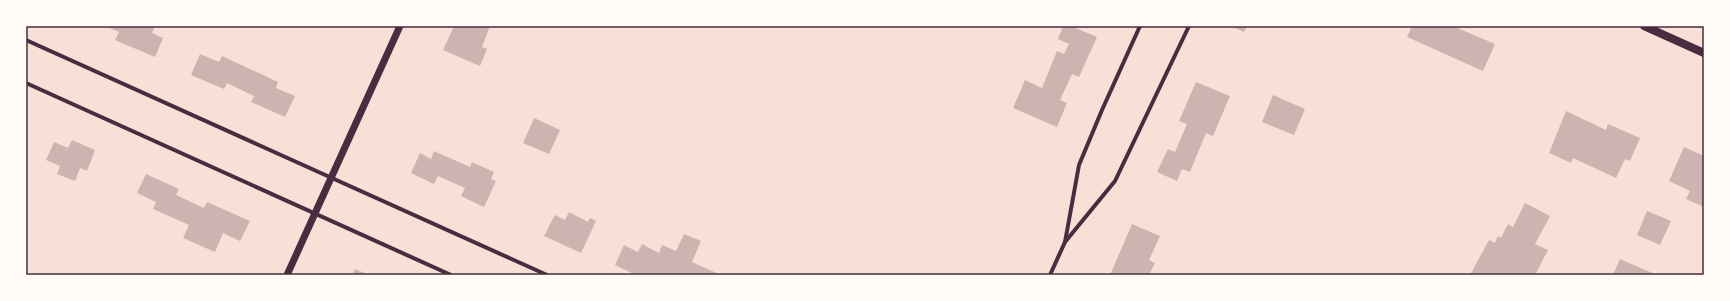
<svg xmlns="http://www.w3.org/2000/svg" width="1730" height="301" viewBox="0 0 1730 301" font-family="Helvetica,sans-serif">
  <style>
    .building { fill: #ccb4b1 }
    .lines { fill: none; stroke-linecap: round; stroke-linejoin: round }
    .minor { stroke: #4a2c40; stroke-width: 4 }
    .tertiary { stroke: #4a2c40; stroke-width: 7 }
    .secondary { stroke: #4a2c40; stroke-width: 8 }
    .neatline { fill: none; stroke: #4a2c40; stroke-width: 1.5 }
  </style>
  <rect width="100%" height="100%" fill="#f7e1d7"/>
  <g class="building">
    <path d="M 105,26 L 155,26 L 152,33 L 163,38 L 155,57 L 115,40 L 119,32 Z"/>
    <path d="M 454,26 L 490,26 L 482,47 L 487,49 L 480,66 L 443,50 Z"/>
    <path d="M 1063,26 L 1071,26 L 1097,37 L 1079,77 L 1072,74 L 1060,100 L 1067,103 L 1057,127 L 1013,108 L 1025,80 L 1042,88 L 1057,51 L 1064,54 L 1069,44 L 1058,39 Z"/>
    <path d="M 1231,26 L 1247,26 L 1244,32 Z"/>
    <path d="M 1412,26 L 1453,26 L 1495,44 L 1483,71 L 1407,37 Z"/>
    <path d="M 200,54 L 219,62 L 222,56 L 278,82 L 276,88 L 295,96 L 285,117 L 251,102 L 254,96 L 227,83 L 224,89 L 191,75 Z"/>
    <path d="M 1196,82 L 1230,96 L 1213,136 L 1206,133 L 1190,172 L 1182,169 L 1177,181 L 1157,172 L 1168,149 L 1175,152 L 1187,124 L 1179,121 Z"/>
    <path d="M 1273,95 L 1305,109 L 1294,135 L 1262,122 Z"/>
    <path d="M 1566,111 L 1606,130 L 1608,124 L 1640,138 L 1630,161 L 1625,159 L 1616,178 L 1573,158 L 1571,163 L 1549,153 Z"/>
    <path d="M 534,118 L 560,130 L 549,154 L 523,143 Z"/>
    <path d="M 72,140 L 95,150 L 87,171 L 80,168 L 75,181 L 57,174 L 60,166 L 46,160 L 54,142 L 68,148 Z"/>
    <path d="M 1684,147 L 1704,156 L 1704,207 L 1686,199 L 1690,191 L 1669,181 Z"/>
    <path d="M 434,151 L 470,167 L 472,162 L 494,172 L 491,179 L 496,181 L 484,207 L 461,196 L 465,188 L 438,176 L 434,184 L 411,173 L 420,153 L 431,159 Z"/>
    <path d="M 146,174 L 179,189 L 176,195 L 204,208 L 207,202 L 250,221 L 240,241 L 223,233 L 215,252 L 183,238 L 189,225 L 153,209 L 156,202 L 137,193 Z"/>
    <path d="M 1525,203 L 1550,216 L 1535,244 L 1548,250 L 1535,275 L 1470,275 L 1489,240 L 1495,243 L 1498,236 L 1501,238 L 1508,224 L 1513,227 Z"/>
    <path d="M 1647,211 L 1671,221 L 1660,245 L 1637,235 Z"/>
    <path d="M 569,212 L 588,222 L 590,218 L 596,221 L 581,253 L 544,236 L 555,215 L 565,220 Z"/>
    <path d="M 1132,224 L 1160,236 L 1149,260 L 1155,263 L 1149,275 L 1110,275 Z"/>
    <path d="M 684,234 L 701,241 L 692,262 L 721,275 L 654,275 L 652,274 L 651,275 L 636,275 L 615,265 L 624,245 L 638,252 L 642,244 L 659,253 L 662,245 L 676,251 Z"/>
    <path d="M 1620,259 L 1657,275 L 1613,275 Z"/>
    <path d="M 355,269 L 369,275 L 352,275 Z"/>
  </g>
  <g class="lines">
    <g class="minor">
      <path d="M 26,40 L 547,275"/>
      <path d="M 26,83 L 451,275"/>
      <path d="M 1065,242 L 1115,181 L 1189,26"/>
      <path d="M 1050,275 L 1065,242 L 1079,165 L 1102,110 L 1140,26"/>
    </g>
    <path class="tertiary" d="M 287,275 L 400,26"/>
    <path class="secondary" d="M 1644,26 L 1704,53"/>
  </g>
  <rect width="1730" height="301" fill="none" stroke="#fffaf5" stroke-width="54"/>
  <rect x="27" y="27" width="1676" height="247" class="neatline"/>
</svg>
